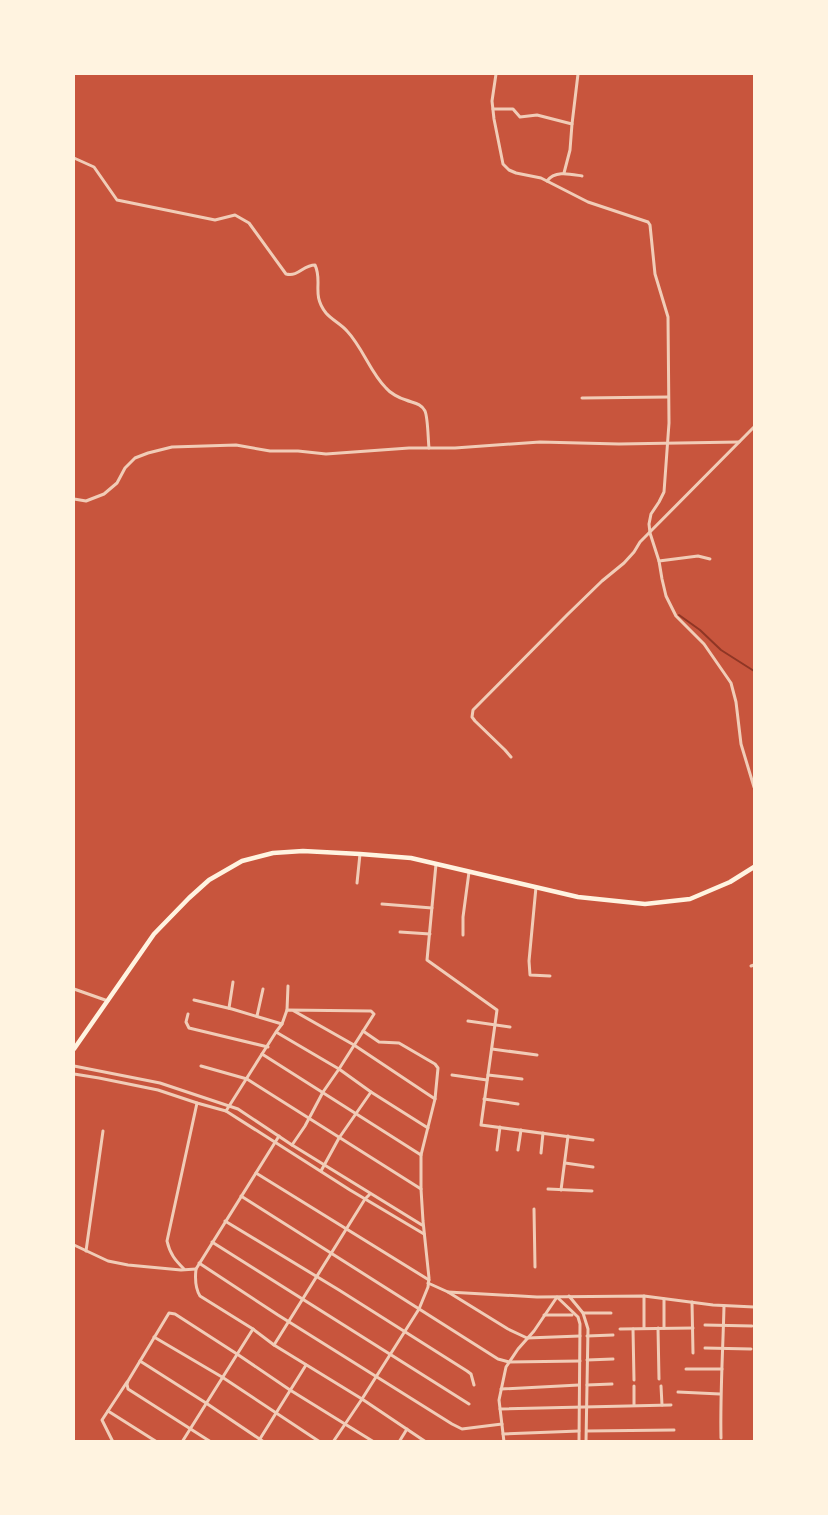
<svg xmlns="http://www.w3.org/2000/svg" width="828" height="1515" viewBox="0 0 828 1515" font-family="Ubuntu,sans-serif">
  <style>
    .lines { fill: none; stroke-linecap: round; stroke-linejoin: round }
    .stream { stroke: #8f3625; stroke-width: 2 }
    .minor { stroke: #f1ccb7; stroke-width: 3 }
    .secondary { stroke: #fff3e0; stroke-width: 4.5 }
  </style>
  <rect width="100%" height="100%" fill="#c8553d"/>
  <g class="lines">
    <path class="stream" d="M 679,615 L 700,630 L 721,650 L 754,671"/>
    <g class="minor">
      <path d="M 496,74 L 492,101 L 494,119 L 503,164 L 509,170 L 516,173 L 541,178 L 588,202 L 648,222 L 650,225 L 655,274 L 668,317 L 669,423 L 664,492 L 659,502 L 651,514 L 649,524 L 650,533 L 659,561 L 662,579 L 666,596 L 676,616 L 704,644 L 731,683 L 736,702 L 741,744 L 754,787"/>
      <path d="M 493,109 L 513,109 L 520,117 L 537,115 L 572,124 L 570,150 L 564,173"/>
      <path d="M 572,124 L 578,74"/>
      <path d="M 74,158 L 94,167 L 117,200 L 215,220 L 235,215 L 249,223 L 286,274 C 299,277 303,265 315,265 C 323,282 311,294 326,313 C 332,320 341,324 347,331 C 363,348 370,372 386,388 C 390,393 399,398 406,400 C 413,403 421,403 425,411 C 428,418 428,439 429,448"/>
      <path d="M 547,181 C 555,170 570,174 582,176"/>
      <path d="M 582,398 L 668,397"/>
      <path d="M 74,499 L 86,501 L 104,494 L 117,483 L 125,468 L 135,458 L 148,453 L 172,447 L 236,445 L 270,451 L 298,451 L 326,454 L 409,448 L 455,448 L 540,442 L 619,444 L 739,442"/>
      <path d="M 659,561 L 698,556 L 710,559"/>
      <path d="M 511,757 L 505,750 L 475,721 L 472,717 L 473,710 L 567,615 L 602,581 L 624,563 L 634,552 L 640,542 L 754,427"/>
      <path d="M 436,864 L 427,960 L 497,1010 L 481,1125 L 593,1140"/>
      <path d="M 357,883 L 360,854"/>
      <path d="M 536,887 L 529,961 L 530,975 L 550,976"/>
      <path d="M 382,904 L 432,908"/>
      <path d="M 400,932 L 430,934"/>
      <path d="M 463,935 L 463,917 L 469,872"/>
      <path d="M 751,966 L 754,965"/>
      <path d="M 74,989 L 108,1001"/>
      <path d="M 194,1000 L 232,1009 L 282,1024"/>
      <path d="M 229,1008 L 233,982"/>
      <path d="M 287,1010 L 288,986"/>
      <path d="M 294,1011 L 354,1045 L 435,1099"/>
      <path d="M 188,1014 L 186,1022 L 189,1028 L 268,1047"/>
      <path d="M 257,1016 L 263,989"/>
      <path d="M 468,1021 L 510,1027"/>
      <path d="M 492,1049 L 537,1055"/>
      <path d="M 262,1054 L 276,1032 L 339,1069 L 374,1014 L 371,1011 L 287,1010 L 282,1024 L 276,1032"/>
      <path d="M 74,1066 L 160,1083 L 238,1109 L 292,1145 L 422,1225"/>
      <path d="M 201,1066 L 247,1079 L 421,1189"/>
      <path d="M 74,1074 L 99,1078 L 158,1090 L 197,1103 L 226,1111 L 350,1190 L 424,1234"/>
      <path d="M 452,1075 L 487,1080"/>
      <path d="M 488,1075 L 522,1079"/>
      <path d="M 371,1092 L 428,1128"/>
      <path d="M 484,1099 L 518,1104"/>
      <path d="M 226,1111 L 262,1054 L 421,1155"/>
      <path d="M 279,1136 L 196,1269 C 195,1278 195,1288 200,1296 L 253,1329 L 274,1345 L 362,1399 L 419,1309 L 428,1287 L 429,1278 L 423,1221 L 421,1189 L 421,1155 L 435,1099 L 438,1068 L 435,1064 L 399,1043 L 379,1042 L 363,1031"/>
      <path d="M 292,1145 L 305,1126 L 323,1092 L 339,1069 L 371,1092 L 339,1138 L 321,1171"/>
      <path d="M 497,1150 L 500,1127"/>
      <path d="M 518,1150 L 521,1130"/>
      <path d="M 541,1153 L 543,1133"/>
      <path d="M 565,1163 L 593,1167"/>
      <path d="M 256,1173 L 429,1280"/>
      <path d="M 548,1189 L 592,1191"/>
      <path d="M 561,1190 L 568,1136"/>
      <path d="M 241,1196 L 498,1359 L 509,1362 L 580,1361"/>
      <path d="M 534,1209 L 535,1267"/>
      <path d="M 225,1221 L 339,1290 L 467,1371 L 471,1374 L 474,1385"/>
      <path d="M 212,1242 L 469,1404"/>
      <path d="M 74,1245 L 108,1261 L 128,1265 L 181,1270 L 196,1269"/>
      <path d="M 86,1251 L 103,1131"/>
      <path d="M 199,1263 L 278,1315 L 452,1424 L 462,1429 L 502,1424"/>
      <path d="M 184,1269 C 175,1260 170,1254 167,1241 L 197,1103"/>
      <path d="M 428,1283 L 448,1292 L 508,1329 L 527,1338 L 580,1336"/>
      <path d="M 448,1292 L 537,1297 L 644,1296 L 713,1305 L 754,1307"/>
      <path d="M 569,1296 L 583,1313 L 588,1329 L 586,1442"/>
      <path d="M 644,1296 L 644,1328"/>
      <path d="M 664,1299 L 664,1328"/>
      <path d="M 692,1302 L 693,1353"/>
      <path d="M 583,1313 L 611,1313"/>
      <path d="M 544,1315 L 572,1315"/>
      <path d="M 705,1325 L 752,1326"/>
      <path d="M 658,1328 L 659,1379"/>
      <path d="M 620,1329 L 693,1328"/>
      <path d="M 633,1329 L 634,1380"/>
      <path d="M 587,1336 L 613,1335"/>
      <path d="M 154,1337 L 222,1377 L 320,1442"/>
      <path d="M 274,1345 L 365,1199 L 370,1194"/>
      <path d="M 705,1348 L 751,1349"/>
      <path d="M 587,1360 L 613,1359"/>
      <path d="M 140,1361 L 206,1403 L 264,1442"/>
      <path d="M 686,1369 L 722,1369"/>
      <path d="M 587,1385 L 612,1384"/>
      <path d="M 634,1386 L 634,1405"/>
      <path d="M 661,1386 L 662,1405"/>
      <path d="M 501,1389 L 579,1385"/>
      <path d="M 678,1392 L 720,1394"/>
      <path d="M 500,1409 L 671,1405"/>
      <path d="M 108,1411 L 157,1442"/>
      <path d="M 587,1431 L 674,1430"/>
      <path d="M 503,1434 L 579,1431"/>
      <path d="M 721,1438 C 720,1394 723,1350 724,1306"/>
      <path d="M 113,1442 L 102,1420 L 127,1382"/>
      <path d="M 182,1442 L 253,1329"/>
      <path d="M 211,1442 L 128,1389 L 127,1384 L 128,1381 L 169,1313 L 175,1314 L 237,1354 L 290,1390 L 374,1442"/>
      <path d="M 258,1442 L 306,1365"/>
      <path d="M 333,1442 L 362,1399 L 426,1442"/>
      <path d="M 399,1442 L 407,1429"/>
      <path d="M 504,1442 L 499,1400 L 506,1367 L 518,1349 L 534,1331 L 557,1297 L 578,1317 L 580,1324 L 579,1442"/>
    </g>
    <path class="secondary" d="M 74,1049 L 154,934 L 189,898 L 209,880 L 242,861 L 273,853 L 303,851 L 360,854 L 411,858 L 578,897 L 645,904 L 690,899 L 730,882 L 754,867"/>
  </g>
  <rect width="828" height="1515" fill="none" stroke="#fff3e0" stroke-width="150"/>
</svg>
